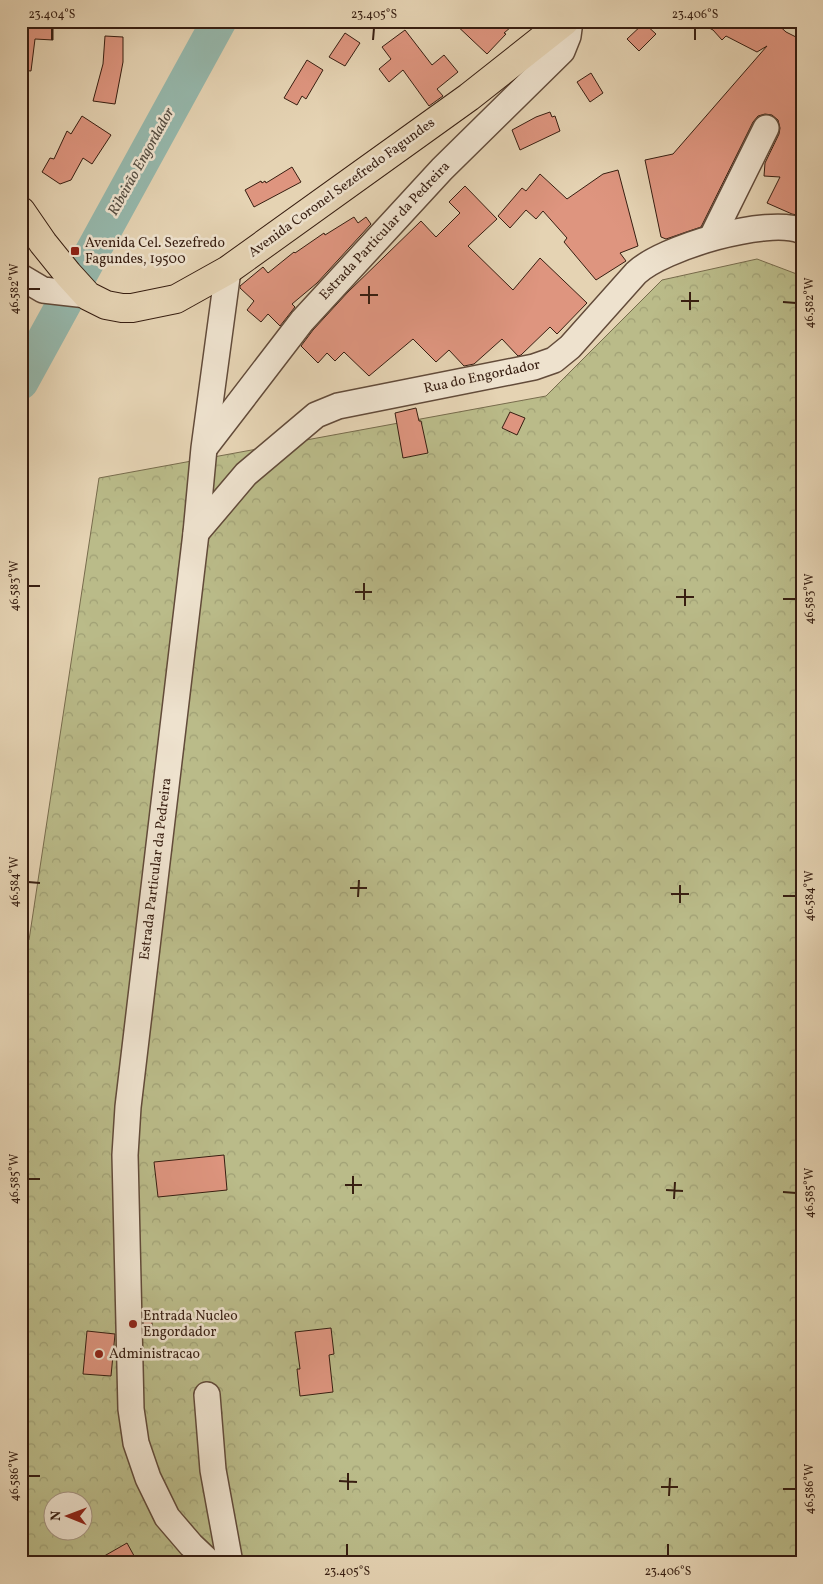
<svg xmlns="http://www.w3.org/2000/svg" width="823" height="1584" viewBox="0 0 823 1584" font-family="Vollkorn,serif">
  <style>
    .forest { fill: url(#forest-crowns); stroke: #786c4d; fill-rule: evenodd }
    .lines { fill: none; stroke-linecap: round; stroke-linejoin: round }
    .river { stroke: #96b8ac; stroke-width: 35 }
    .building { fill: #de957f; stroke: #371e11 }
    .minor-casing { stroke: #624b3a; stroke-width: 28 }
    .major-casing { stroke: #371e11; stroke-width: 30 }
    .minor { stroke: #eee2ce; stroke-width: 25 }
    .major { stroke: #e5d3b3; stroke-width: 28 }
    .ticks { fill: none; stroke: #371e11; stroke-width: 2 }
    .poi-dot { fill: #8f2418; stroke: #eee2ce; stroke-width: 2 }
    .labels { text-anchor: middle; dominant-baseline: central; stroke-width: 5; stroke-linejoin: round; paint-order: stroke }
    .street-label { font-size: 14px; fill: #371e11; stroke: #eee2ce }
    .poi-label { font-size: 14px; fill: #371e11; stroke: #eee2ce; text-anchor: start }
    .water-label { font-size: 15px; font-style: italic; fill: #544c40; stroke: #eee2ce }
    .neatline { fill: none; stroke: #371e11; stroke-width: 2 }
    .ticks-label { font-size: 12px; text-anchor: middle; fill: #371e11 }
  </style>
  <defs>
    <pattern id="forest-crowns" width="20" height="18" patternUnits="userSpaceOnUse" patternTransform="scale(1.25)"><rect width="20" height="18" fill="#babb89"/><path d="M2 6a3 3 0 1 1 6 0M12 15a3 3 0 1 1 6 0" fill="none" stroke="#a0a075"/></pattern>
  </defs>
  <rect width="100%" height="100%" fill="#e5d3b3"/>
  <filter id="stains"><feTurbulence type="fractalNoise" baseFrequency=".004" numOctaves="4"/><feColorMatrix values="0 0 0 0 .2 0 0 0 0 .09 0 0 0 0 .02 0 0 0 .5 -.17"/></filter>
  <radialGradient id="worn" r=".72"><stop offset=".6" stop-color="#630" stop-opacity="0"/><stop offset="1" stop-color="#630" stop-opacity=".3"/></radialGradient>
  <path class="forest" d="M 757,259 L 802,276 L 802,1563 L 21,1563 L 21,940 L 29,940 L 99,478 L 546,396 L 662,280 ZM 52,1502 L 82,1502 L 82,1532 L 52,1532 Z"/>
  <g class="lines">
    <path class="river" d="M 21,382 L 219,21"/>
  </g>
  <g class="building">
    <path d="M 21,21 L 53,21 L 53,40 L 35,39 L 31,71 L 21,70 Z"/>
    <path d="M 452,21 L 518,21 L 504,33 L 506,34 L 487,54 Z"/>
    <path d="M 696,21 L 774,21 L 786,32 L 802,40 L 802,216 L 792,214 L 767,203 L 780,177 L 764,176 L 765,163 L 779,134 L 780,128 L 778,120 L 772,115 L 765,114 L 758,116 L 753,122 L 701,227 L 666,239 L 661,237 L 645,160 L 673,154 L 767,46 L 757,52 L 726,36 L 722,40 L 713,30 Z"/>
    <path d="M 644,23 L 656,34 L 639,51 L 627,39 Z"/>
    <path d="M 405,30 L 432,65 L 444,55 L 458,72 L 437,89 L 443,96 L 429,106 L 403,70 L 389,82 L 379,69 L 391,59 L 382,47 Z"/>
    <path d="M 345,33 L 360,43 L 345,66 L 329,57 Z"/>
    <path d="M 105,36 L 123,37 L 123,62 L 115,104 L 93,101 L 103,64 Z"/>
    <path d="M 307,60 L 323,70 L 306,99 L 302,96 L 297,105 L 284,98 Z"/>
    <path d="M 591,73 L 603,93 L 590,102 L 577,82 Z"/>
    <path d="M 550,112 L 552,117 L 555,116 L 560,131 L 520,150 L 512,130 L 536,117 Z"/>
    <path d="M 82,116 L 111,135 L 92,164 L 83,158 L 71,180 L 60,184 L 42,172 L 50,158 L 54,159 L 67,131 L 71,134 Z"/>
    <path d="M 292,167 L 301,182 L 254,207 L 245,190 L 261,181 L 262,183 L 265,181 L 266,183 Z"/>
    <path d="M 618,170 L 638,246 L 620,253 L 626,261 L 596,280 L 564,242 L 567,238 L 543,211 L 536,219 L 526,210 L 510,228 L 498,216 L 522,188 L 526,191 L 540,174 L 567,199 L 603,174 Z"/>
    <path d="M 465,186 L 497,219 L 468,246 L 513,290 L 540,258 L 587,303 L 557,334 L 550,327 L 521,355 L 518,356 L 502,339 L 474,364 L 464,366 L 449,350 L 436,362 L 413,339 L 369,376 L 344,352 L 335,361 L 327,353 L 318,363 L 301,346 L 313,330 L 348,292 L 421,221 L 436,237 L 460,213 L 449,202 Z"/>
    <path d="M 354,217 L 358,223 L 366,217 L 371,224 L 317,283 L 292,304 L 295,307 L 280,326 L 268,314 L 261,322 L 247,310 L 254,301 L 240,288 L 240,286 L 263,267 L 268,273 L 294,252 L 295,253 L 324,233 L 325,235 Z"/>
    <path d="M 416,408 L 419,421 L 421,421 L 428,453 L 403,458 L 395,413 Z"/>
    <path d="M 510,412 L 525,418 L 517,435 L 502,428 Z"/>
    <path d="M 224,1155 L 227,1190 L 158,1197 L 154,1162 Z"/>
    <path d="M 143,1315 L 152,1315 L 152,1333 L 144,1333 Z"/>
    <path d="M 331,1328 L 334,1354 L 329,1355 L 333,1392 L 300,1396 L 297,1369 L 300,1369 L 295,1332 Z"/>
    <path d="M 87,1331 L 115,1334 L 111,1376 L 83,1374 Z"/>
    <path d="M 127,1543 L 138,1563 L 92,1563 Z"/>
  </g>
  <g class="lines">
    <g class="minor-casing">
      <g id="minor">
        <path d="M 712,237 L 766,128"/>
        <path d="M 21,277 L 43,290 L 87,295"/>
        <path d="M 206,446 L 302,321 L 442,169 L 562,51 L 568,36 L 570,21"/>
        <path d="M 196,533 L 246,474 L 316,415 L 338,406 L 534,367 L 554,360 L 570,347 L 636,273 C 662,248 768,216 802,231"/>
        <path d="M 207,1395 L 213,1470 L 230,1563"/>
        <path d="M 210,1563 L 191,1545 L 167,1517 L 148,1478 L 136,1443 L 131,1409 L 125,1155 L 128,1107 L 196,533 L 204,448 L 228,270"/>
      </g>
    </g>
    <g class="major-casing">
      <path id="major" d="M 21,211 L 43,243 L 68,274 L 88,296 L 106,305 L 122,308 L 132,308 L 176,299 L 228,270 L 469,97 L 565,21"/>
    </g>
    <use href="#minor" class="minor"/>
    <use href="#major" class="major"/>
  </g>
  <path class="ticks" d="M 52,40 L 52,28M 373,40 L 374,28M 695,40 L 695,28M 28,289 L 40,289M 360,295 L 378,295M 681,301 L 699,301M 783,302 L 796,303M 369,304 L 369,286M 690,310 L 690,292M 28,586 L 40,586M 355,592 L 372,592M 676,597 L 694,597M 783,599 L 796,599M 364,600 L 364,583M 685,606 L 685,589M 28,882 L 40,883M 350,888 L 367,888M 671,894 L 689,894M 783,896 L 796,896M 358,897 L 359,880M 680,903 L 680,885M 28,1179 L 40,1179M 345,1185 L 362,1185M 666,1190 L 683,1191M 783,1192 L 796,1193M 353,1194 L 353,1176M 674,1199 L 675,1182M 28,1476 L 40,1476M 339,1481 L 357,1482M 661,1487 L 678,1487M 783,1489 L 796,1489M 348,1490 L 348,1473M 669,1496 L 670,1478M 347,1556 L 347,1544M 668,1556 L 668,1544"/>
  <g class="poi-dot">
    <rect x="70" y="246" width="10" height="10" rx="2.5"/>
    <circle cx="133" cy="1324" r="5"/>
    <circle cx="99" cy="1354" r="5"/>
  </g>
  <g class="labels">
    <g class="street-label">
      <text transform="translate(342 188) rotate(-36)">Avenida Coronel Sezefredo Fagundes</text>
      <text transform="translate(385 231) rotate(-47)">Estrada Particular da Pedreira</text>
      <text transform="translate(482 377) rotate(-12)">Rua do Engordador</text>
      <text transform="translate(156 869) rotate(-83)">Estrada Particular da Pedreira</text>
    </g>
    <g class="poi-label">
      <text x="85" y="243">Avenida Cel. Sezefredo<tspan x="85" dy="16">Fagundes, 19500</tspan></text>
      <text x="143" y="1316">Entrada Nucleo<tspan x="143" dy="16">Engordador</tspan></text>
      <text x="109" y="1354">Administracao</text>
    </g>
    <g class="water-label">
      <text transform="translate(142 162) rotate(-61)">Ribeirão Engordador</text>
    </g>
  </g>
  <rect width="823" height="1584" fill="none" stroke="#e5d3b3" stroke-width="55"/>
  <g transform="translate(68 1516) rotate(271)"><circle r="24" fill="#eee2ce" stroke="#a59482"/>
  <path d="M0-4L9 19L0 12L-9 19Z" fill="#8f2418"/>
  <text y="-8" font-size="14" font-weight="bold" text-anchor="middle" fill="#371e11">N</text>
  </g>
  <rect x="28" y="28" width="768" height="1528" class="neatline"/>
  <g class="ticks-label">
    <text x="52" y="18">23.404°S</text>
    <text x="374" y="18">23.405°S</text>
    <text x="695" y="18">23.406°S</text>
    <text transform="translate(14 289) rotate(-90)" y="4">46.582°W</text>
    <text transform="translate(809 303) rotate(-90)" y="4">46.582°W</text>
    <text transform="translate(14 586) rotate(-90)" y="4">46.583°W</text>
    <text transform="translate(809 599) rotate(-90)" y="4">46.583°W</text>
    <text transform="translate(14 882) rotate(-90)" y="4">46.584°W</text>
    <text transform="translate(809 896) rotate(-90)" y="4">46.584°W</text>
    <text transform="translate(14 1179) rotate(-90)" y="4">46.585°W</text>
    <text transform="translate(809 1193) rotate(-90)" y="4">46.585°W</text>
    <text transform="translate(14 1476) rotate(-90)" y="4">46.586°W</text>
    <text transform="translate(809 1489) rotate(-90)" y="4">46.586°W</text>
    <text x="347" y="1575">23.405°S</text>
    <text x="668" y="1575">23.406°S</text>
  </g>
  <rect width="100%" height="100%" filter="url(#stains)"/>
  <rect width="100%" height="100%" fill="url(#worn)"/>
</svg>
